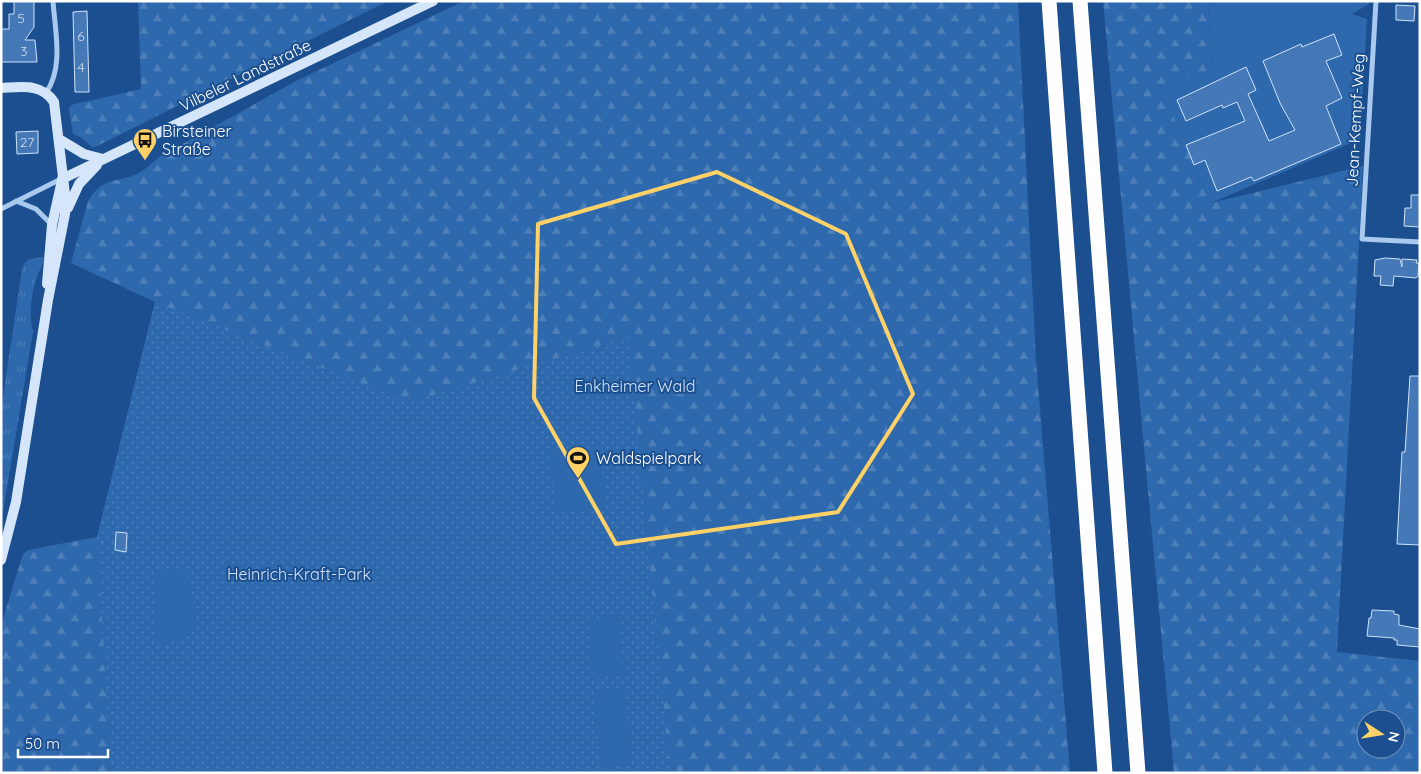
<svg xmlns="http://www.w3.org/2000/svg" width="1421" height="774" viewBox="0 0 1421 774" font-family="Quicksand,sans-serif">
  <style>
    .grass { fill: url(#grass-tufts) }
    .forest { fill: url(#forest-firs); fill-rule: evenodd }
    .park { fill: url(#park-dots) }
    .garden { fill: #2e69ad }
    .building { fill: #4478b7; stroke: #cfe3fa }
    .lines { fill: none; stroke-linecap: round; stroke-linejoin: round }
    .street { stroke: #a9c9ee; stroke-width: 5 }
    .secondary { stroke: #d6e6fa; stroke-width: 10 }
    .highway { stroke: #fff; stroke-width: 15 }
    .marked { fill: none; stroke: #ffd166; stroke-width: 4; stroke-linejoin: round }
    .labels { text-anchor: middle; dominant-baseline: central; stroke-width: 4; stroke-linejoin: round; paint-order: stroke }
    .number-label { font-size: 14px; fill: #d0dded }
    .street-label { font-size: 16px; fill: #fff; stroke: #1b4f8f }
    .poi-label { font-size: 16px; fill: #fff; stroke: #1b4f8f; text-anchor: start }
    .park-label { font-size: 16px; fill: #cfe3fa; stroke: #1b4f8f }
  </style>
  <defs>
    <pattern id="grass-tufts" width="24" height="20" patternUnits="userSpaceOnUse" patternTransform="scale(1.25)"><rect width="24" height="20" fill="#2e69ad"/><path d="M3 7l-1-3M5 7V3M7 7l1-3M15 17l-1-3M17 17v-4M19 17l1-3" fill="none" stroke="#4d80b9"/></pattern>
    <pattern id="forest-firs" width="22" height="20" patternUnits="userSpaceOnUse" patternTransform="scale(1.25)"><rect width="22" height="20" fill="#2e69ad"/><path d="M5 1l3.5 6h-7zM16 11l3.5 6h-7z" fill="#4d80b9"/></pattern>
    <pattern id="park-dots" width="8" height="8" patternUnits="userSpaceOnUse" patternTransform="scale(1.25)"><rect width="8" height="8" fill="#2e69ad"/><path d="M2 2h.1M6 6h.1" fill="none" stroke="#4d80b9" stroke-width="1.8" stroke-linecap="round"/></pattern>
  </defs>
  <rect width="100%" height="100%" fill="#1b4f8f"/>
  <path class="grass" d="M 44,257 C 43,266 38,272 36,280 C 31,295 29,316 33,332 L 1,524 L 1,410 L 22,269 C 26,257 33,259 44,257 Z"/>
  <g class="forest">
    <path d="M 138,1 L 388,1 L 93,148 L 82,138 L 73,134 L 69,109 L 71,105 L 141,89 Z"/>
    <path d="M 464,1 L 1018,1 L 1036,361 L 1070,773 L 1,773 L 1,625 L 23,554 L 28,550 L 97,537 L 155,302 L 71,263 L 88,201 C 104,176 113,184 137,174 C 145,170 152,163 159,157 L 298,80 Z"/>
    <path d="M 1103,1 L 1208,1 L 1212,69 L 1162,89 L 1211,203 L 1363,166 L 1337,652 L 1420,661 L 1420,773 L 1174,773 ZM 1366,719 L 1396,719 L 1396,749 L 1366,749 Z"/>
  </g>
  <path class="park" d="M 155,302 L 409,402 L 628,337 L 670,773 L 111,773 L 97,537 Z"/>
  <g class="garden">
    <path d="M 1208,1 L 1369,1 L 1369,4 L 1352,14 L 1367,19 L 1360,139 L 1211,203 L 1161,89 L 1212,69 Z"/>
    <path d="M 599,447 L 607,506 L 557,513 L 549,452 Z"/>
    <path d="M 178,571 L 184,572 L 188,578 L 198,625 L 191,634 L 160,645 L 156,640 L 154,579 L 161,572 Z"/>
    <path d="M 618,616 L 624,675 L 593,678 L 588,619 Z"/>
    <path d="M 625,689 L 631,765 L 601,768 L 594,692 Z"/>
  </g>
  <g class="building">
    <path d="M 14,1 L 34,1 L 34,27 L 25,40 L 35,40 L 37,62 L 1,62 L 1,29 L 9,29 L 9,14 L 14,14 Z"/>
    <path d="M 1396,5 L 1415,6 L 1414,21 L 1396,20 Z"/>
    <path d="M 87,11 L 89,92 L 75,92 L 73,12 Z"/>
    <path d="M 1334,34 L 1342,55 L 1326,61 L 1342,98 L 1326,106 L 1341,144 L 1254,181 L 1251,177 L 1217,191 L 1205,160 L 1194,165 L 1186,145 L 1245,121 L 1237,102 L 1223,108 L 1222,105 L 1186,121 L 1177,100 L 1246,67 L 1256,90 L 1248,94 L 1269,141 L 1295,130 L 1280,103 L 1263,61 L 1301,44 L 1302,47 Z"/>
    <path d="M 38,131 L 38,153 L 17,154 L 16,132 Z"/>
    <path d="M 1411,195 L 1420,195 L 1420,227 L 1404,226 L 1405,208 L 1411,208 Z"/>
    <path d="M 1385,258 L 1400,259 L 1402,267 L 1402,259 L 1417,260 L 1416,263 L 1419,263 L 1418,276 L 1416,278 L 1394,276 L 1393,286 L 1380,285 L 1381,276 L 1374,276 L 1375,260 Z"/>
    <path d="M 1410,376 L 1420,376 L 1420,545 L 1397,544 L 1402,452 L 1405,452 Z"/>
    <path d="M 116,532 L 127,533 L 126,552 L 115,550 Z"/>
    <path d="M 1372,610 L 1394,611 L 1394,614 L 1399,615 L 1399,625 L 1420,629 L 1420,647 L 1397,645 L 1397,640 L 1394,640 L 1394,638 L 1367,636 L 1369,618 L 1371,618 Z"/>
  </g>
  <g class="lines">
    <g class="street">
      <path d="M 1376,1 L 1362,239 L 1420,242"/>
      <path d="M 46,93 C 64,67 55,31 53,1"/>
      <path d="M 16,201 L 36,209 L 52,225"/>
      <path d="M 1,209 L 61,179"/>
    </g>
    <g class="secondary">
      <path d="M 1,88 C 21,87 42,83 54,102 L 65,194 L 65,214 L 48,300 L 16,502 L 1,560"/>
      <path d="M 59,139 L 84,154 L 103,159"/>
      <path d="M 62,179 L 433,1"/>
      <path d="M 68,208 L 79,184 L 97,165"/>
      <path d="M 47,284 L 52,225 L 62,180"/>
    </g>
    <g class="highway">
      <path d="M 1049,1 L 1105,773"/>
      <path d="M 1080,1 L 1138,773"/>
    </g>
  </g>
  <path class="marked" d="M 717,172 L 846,234 L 913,394 L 838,512 L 616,544 L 534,398 L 538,224 Z"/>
  <defs>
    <g id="bus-pin" transform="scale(1.25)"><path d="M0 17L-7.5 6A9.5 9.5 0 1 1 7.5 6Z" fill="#ffd166" stroke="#1b4f8f"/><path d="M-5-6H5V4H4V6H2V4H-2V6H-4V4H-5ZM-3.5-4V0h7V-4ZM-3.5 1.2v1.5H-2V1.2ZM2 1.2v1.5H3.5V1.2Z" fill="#111"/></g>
    <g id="stadium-pin" transform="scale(1.25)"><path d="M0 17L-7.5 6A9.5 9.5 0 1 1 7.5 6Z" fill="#ffd166" stroke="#1b4f8f"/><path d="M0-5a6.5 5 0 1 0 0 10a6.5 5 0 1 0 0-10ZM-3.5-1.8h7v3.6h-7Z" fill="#111"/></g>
  </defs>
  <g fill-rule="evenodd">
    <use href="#bus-pin" x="145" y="140"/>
    <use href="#stadium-pin" x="578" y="458"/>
  </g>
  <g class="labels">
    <g class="number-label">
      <text x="21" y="18">5</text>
      <text x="81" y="36">6</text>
      <text x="24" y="51">3</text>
      <text x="81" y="67">4</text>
      <text x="27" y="142">27</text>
    </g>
    <g class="street-label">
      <text transform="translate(245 75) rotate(-26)">Vilbeler Landstraße</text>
      <text transform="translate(1355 120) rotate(-87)">Jean-Kempf-Weg</text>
    </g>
    <g class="poi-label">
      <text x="162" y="131">Birsteiner<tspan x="162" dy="18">Straße</tspan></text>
      <text x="596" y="458">Waldspielpark</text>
    </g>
    <g class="park-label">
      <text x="635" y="386">Enkheimer Wald</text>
      <text x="299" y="574">Heinrich-Kraft-Park</text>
    </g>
  </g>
  <rect width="1421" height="774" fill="none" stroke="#ffffff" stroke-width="5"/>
  <g transform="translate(1381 734) rotate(102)"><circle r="24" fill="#1b4f8f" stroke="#7695bc"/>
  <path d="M0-4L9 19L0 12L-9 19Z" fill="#ffd166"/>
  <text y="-8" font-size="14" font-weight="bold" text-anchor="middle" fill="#ffffff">N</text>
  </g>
  <path d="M18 749v8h90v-8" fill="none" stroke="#ffffff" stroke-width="2.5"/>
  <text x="25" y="749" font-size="15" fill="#ffffff" stroke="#1b4f8f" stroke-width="4" paint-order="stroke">50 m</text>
</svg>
